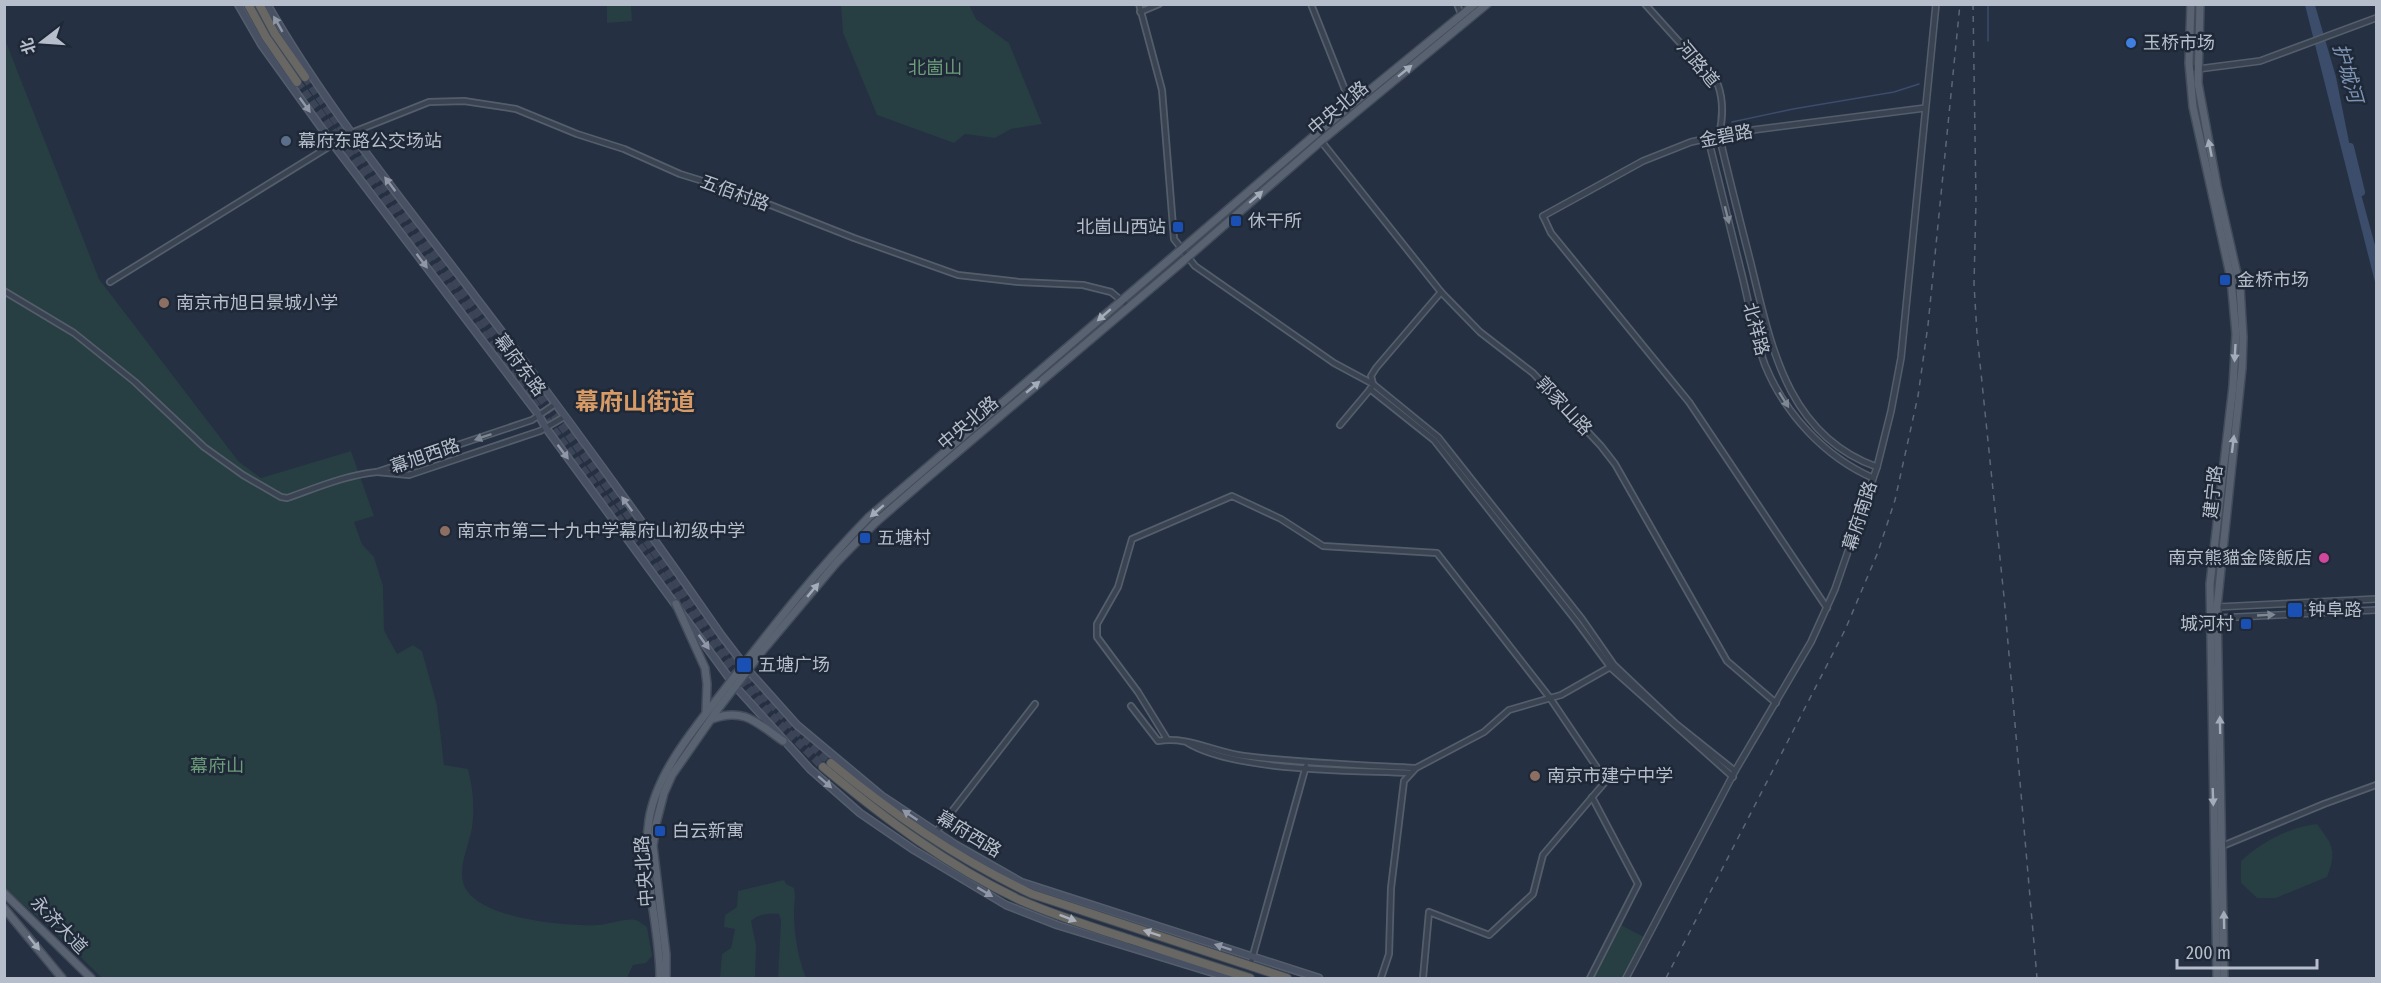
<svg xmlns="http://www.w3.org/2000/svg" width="2381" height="983" viewBox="0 0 2381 983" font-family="'Fira Sans Condensed','Noto Sans SC',sans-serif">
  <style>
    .green { fill: #273e42 }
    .water { fill: #3b4d6b }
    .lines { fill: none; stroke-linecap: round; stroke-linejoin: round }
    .stream { stroke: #3b4d6b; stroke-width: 1.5 }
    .river { stroke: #3b4d6b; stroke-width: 8 }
    .trunk-tunnel { stroke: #3b4557; stroke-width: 8; stroke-dasharray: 8 4; stroke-linecap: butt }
    .minor-casing { stroke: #545e6b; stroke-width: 8 }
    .tertiary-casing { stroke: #545e6b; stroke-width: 8 }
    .secondary-casing { stroke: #545e6b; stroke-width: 9 }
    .primary-casing { stroke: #434c5a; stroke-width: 10 }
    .trunk-casing { stroke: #414b58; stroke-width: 10 }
    .minor { stroke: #3a4351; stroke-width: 4.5 }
    .tertiary { stroke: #3a4351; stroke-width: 5 }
    .secondary { stroke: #485164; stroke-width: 6 }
    .primary { stroke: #586271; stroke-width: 7 }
    .trunk { stroke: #686764; stroke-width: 8 }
    .rail { stroke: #5c6678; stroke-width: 1.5; stroke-dasharray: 6 6; stroke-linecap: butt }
    .oneway { fill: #9098a7 }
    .oneway2 { fill: #a3acb9 }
    .oneway3 { fill: #7e8794 }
    .oneway4 { fill: #aab1bc }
    .shop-dot { fill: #3f7fe0; stroke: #1e2837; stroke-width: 2 }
    .service-dot { fill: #5c6f8a; stroke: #1e2837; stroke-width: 2 }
    .transit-dot { fill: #1a4fb4; stroke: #1e2837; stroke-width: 2 }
    .education-dot { fill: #8d6e63; stroke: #1e2837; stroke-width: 2 }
    .hotel-dot { fill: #d1479c; stroke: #1e2837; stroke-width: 2 }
    .labels { text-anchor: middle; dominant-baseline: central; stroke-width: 5; stroke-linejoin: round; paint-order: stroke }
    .poi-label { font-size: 18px; fill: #b6becb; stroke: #1e2837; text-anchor: start }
    .street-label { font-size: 18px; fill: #b6becb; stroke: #1e2837 }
    .park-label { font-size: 18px; fill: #6d9d7a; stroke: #1e2837 }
    .water-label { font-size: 20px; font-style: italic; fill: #7d93b3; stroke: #1e2837 }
    .district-label { font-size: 24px; font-weight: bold; fill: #d89b65; stroke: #1e2837 }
  </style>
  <rect width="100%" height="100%" fill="#253042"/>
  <g class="green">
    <path d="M 607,5 L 631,5 L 632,21 L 607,23 Z"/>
    <path d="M 841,5 L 969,5 L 976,19 L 1009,43 L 1042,124 L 1011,129 L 995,138 L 965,134 L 954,143 L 877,115 L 843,33 Z"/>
    <path d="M 4,37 L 99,279 L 239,462 L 261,478 L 351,451 L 374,516 L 354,522 L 362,544 L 374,557 L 383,586 L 384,630 L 397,654 L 413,645 L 422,651 L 437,705 L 444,765 L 468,769 C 473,788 475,808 472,828 C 469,845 459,865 463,882 C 472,919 568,927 599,925 C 610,924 625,918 636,920 C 639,921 644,925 647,927 L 652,956 L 646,963 L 633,965 L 627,978 L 102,978 L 51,928 L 5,889 Z"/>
    <path d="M 2317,824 C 2333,845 2337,851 2327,877 L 2276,898 L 2257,898 L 2241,883 L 2241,861 C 2259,843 2291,826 2317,824 Z"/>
    <path d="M 784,880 L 786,884 L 794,888 C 796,896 794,904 794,912 C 794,934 798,958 806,978 L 778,978 L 781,920 L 779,914 C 770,913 758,914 751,921 L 756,945 L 755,978 L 720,978 L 722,954 L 731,948 L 735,929 L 724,927 L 725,915 L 737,907 L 738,891 Z"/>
    <path d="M 1621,925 L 1646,938 L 1625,978 L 1592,978 L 1597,973 Z"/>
  </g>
  <path class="water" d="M 2305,5 L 2315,5 L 2336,77 L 2355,172 L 2376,249 L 2376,286 Z"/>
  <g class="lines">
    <g class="stream">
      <path d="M 1988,4 L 1988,41"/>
      <path d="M 1732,122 L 1793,109 L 1894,92 L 1919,84"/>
    </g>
    <path class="river" d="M 2350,147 L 2361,192"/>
    <g class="trunk-tunnel">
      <path d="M 305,77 C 403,217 507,352 609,489 C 679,583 742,686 831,763"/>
      <path d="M 297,82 L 709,640 L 767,711 L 823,767"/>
    </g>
    <g class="minor-casing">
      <g id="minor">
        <path d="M 1139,4 L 1162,90 L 1174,239 L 1195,266 L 1334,363 L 1373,384 L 1438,437 L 1582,619 L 1614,665 L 1675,723 L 1735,771"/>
        <path d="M 1311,4 L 1351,105"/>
        <path d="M 1457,4 L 1461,14"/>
        <path d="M 1645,4 L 1718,85 C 1724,102 1723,118 1719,135"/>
        <path d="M 1140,12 L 1159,4"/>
        <path d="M 1321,141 L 1441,292 L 1480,332 L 1533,373 L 1601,446 L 1615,464 L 1727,661 L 1776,703"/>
        <path d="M 1543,216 L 1551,233 L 1689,402 L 1827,608"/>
        <path d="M 110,282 L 351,133 L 429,102 L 464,101 L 516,109 L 577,134 L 624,149 L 680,174 L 735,191 L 854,238 L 958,275 L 1019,282 L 1083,285 L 1111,292 L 1128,306"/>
        <path d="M 4,291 L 74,333 L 135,382 L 204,447 L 243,475 L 281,497 L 287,498 C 316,488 346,475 377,472"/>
        <path d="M 1373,384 L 1371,376 L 1376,368 L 1441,292"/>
        <path d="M 1370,389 L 1434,440 L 1577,622 L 1611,668 L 1733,777"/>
        <path d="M 555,404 L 532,420 L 377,472 L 409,475 L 540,431 L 564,417"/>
        <path d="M 1340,425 L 1372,387"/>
        <path d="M 1131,706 L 1158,741 C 1188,736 1214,752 1244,756 C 1301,763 1358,765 1415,768"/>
        <path d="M 1167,739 L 1138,692 L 1097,637 L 1097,624 L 1118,587 L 1132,539 L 1232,496 L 1281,519 L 1323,546 L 1437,553 L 1550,698 L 1606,781 L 1543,855 L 1533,894 L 1489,935 L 1429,912 L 1423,978"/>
        <path d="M 1188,743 C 1237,772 1352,770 1410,773"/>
        <path d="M 936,832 L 1035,704"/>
        <path d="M 2220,847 L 2324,804 L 2376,785"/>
        <path d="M 1250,966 L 1306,766"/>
        <path d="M 1381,978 L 1389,954 L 1391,888 L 1404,781 L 1416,768 L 1484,732 L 1509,710 L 1561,695 L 1612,666"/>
        <path d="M 1590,978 L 1638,884 L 1592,797"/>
      </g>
    </g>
    <g class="tertiary-casing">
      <g id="tertiary">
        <path d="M 2189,66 L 2198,69 L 2260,61 L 2376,18"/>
        <path d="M 1719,135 C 1729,178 1740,221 1751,264 C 1771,346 1787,435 1877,467"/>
        <path d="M 1708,138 C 1719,182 1730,227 1741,271 C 1749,302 1754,335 1765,365 C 1785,414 1825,457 1873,478"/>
        <path d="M 1543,216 L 1643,161 L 1691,142 L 1737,132 L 1925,108"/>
        <path d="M 2214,609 L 2217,607 L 2376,599"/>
        <path d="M 2215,616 L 2217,618 L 2376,610"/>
        <path d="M 1626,978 L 1735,771 L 1811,642 L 1835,589 L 1877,467 L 1891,411 L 1901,358 L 1936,4"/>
      </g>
    </g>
    <g class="secondary-casing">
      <g id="secondary">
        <path d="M 238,4 L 261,44 L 333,144 L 538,414 L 546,428 L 735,686 L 810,769 L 860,813 L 914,850 L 1006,905 L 1057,925 L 1230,978"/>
        <path d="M 267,4 C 327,109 405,203 477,299 C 561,409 643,522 722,636 L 748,670 L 797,725 L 882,796 L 956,845 L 1021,882 L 1319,978"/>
      </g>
    </g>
    <g class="primary-casing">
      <g id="primary">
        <path d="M 2191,4 L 2189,63 L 2193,107 L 2231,279 L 2236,334 L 2233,386 L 2210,584 L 2217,978"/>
        <path d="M 2200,4 L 2198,83 L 2217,186 L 2240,287 L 2243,337 L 2242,368 L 2217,607 L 2224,978"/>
        <path d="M 676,604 L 705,668 L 707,684 L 706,712"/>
        <path d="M 712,719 C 744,707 757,723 783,741"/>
        <path d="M 4,893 L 91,978"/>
        <path d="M 4,908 L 62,978"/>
        <path d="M 660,978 C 660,926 641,872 649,820 C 657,769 701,721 731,681 C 775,624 819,568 869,517 L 1316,134 L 1475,4"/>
        <path d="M 666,978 L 666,954 L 653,846 L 656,824 L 664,793 L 672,775 L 718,709 L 763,650 L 837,562 L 875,523 L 921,483 L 1181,263 L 1321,141 L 1487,4"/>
      </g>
    </g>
    <g class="trunk-casing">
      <g id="trunk">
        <path d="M 248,4 L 266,37 L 297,82"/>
        <path d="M 259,4 L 275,34 L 305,77"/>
        <path d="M 831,763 C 893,815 958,859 1032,894 L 1287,978"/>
        <path d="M 823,767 C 884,818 948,866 1020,900 C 1056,916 1095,928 1132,940 C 1172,953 1211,966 1250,978"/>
      </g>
    </g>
    <use href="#minor" class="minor"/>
    <use href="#tertiary" class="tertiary"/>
    <use href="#secondary" class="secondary"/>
    <use href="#primary" class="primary"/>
    <use href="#trunk" class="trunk"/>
    <g class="rail">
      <path d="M 1973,4 L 1976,201 L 1974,284 L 1977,334 L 2004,597 L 2037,978"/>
      <path d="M 1666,978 L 1845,630 L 1878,552 L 1895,500 L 1918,396 L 1928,325 L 1960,4"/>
    </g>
  </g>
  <defs><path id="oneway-solid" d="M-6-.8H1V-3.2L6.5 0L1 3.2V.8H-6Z" transform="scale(1.5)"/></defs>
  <g class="oneway">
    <use href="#oneway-solid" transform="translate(278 24) rotate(-120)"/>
    <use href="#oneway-solid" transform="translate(305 105) rotate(54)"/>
    <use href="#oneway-solid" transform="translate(390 184) rotate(-127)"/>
    <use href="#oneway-solid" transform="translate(422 261) rotate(53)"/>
    <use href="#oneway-solid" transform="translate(563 452) rotate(53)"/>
    <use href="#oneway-solid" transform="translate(627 504) rotate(-126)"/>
    <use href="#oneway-solid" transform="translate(704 642) rotate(54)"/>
    <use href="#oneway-solid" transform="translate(825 782) rotate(41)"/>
    <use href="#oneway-solid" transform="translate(910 815) rotate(-146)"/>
    <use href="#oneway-solid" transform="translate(985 892) rotate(31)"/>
    <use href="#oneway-solid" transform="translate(1223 947) rotate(-162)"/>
  </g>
  <g class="oneway2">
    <use href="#oneway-solid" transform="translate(1405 71) rotate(-39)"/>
    <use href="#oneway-solid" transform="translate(2210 148) rotate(-101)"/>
    <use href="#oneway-solid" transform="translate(1256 197) rotate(-41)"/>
    <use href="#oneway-solid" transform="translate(1104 315) rotate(139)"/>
    <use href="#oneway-solid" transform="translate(2235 353) rotate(93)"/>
    <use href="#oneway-solid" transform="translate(1033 387) rotate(-40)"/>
    <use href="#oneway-solid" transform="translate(2233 444) rotate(-83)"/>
    <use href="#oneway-solid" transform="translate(877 511) rotate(139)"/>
    <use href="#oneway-solid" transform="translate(813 590) rotate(-50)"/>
    <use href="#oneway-solid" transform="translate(2220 725) rotate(-91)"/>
    <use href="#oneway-solid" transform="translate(2213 797) rotate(88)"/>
    <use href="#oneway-solid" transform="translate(2224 920) rotate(-91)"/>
    <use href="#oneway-solid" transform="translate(34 943) rotate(52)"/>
  </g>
  <g class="oneway3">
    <use href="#oneway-solid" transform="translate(1727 215) rotate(76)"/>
    <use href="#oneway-solid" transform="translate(1784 400) rotate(58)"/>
    <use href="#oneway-solid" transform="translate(483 437) rotate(161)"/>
    <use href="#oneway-solid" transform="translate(2266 615) rotate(-3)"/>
  </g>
  <g class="oneway4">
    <use href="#oneway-solid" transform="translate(1068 918) rotate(21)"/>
    <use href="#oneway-solid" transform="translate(1152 933) rotate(-162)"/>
  </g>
  <circle class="shop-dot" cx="2131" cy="43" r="6"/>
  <circle class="service-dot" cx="286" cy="141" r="6"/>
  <g class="transit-dot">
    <rect x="1230" y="215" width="12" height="12" rx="3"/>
    <rect x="1172" y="221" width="12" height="12" rx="3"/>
    <rect x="2219" y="274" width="12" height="12" rx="3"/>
    <rect x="859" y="532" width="12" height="12" rx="3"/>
    <rect x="2287" y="602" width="16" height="16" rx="3"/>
    <rect x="2240" y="618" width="12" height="12" rx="3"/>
    <rect x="736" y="657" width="16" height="16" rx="3"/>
    <rect x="654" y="825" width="12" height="12" rx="3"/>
  </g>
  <g class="education-dot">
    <circle cx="164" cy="303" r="6"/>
    <circle cx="445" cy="531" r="6"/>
    <circle cx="1535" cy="776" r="6"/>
  </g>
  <circle class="hotel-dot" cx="2324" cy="558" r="6"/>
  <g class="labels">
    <g class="poi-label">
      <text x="2143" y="43">玉桥市场</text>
      <text x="298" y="141">幕府东路公交场站</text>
      <text x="1248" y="221">休干所</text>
      <text x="1166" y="227" text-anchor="end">北崮山西站</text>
      <text x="2237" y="280">金桥市场</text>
      <text x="176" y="303">南京市旭日景城小学</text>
      <text x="457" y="531">南京市第二十九中学幕府山初级中学</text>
      <text x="877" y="538">五塘村</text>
      <text x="2312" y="558" text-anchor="end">南京熊貓金陵飯店</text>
      <text x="2308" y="610">钟阜路</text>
      <text x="2234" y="624" text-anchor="end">城河村</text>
      <text x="758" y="665">五塘广场</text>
      <text x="1547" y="776">南京市建宁中学</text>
      <text x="672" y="831">白云新寓</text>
    </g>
    <g class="street-label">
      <text transform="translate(1698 64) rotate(50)">河路道</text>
      <text transform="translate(1338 108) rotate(-40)">中央北路</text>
      <text transform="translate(1726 136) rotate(-11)">金碧路</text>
      <text transform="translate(735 193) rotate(20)">五佰村路</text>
      <text transform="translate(1756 329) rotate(75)">北祥路</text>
      <text transform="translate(520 365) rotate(53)">幕府东路</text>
      <text transform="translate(1564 406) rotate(47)">郭家山路</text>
      <text transform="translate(968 423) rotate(-40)">中央北路</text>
      <text transform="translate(425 456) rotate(-19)">幕旭西路</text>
      <text transform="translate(2213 492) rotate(-84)">建宁路</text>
      <text transform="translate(1860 516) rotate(-72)">幕府南路</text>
      <text transform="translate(969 834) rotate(31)">幕府西路</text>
      <text transform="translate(644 871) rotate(-94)">中央北路</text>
      <text transform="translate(59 925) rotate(46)">永济大道</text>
    </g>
    <g class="park-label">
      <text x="935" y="68">北崮山</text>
      <text x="217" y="766">幕府山</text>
    </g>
    <g class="water-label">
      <text transform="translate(2348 73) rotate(74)">护城河</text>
    </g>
    <g class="district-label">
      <text x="635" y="402">幕府山街道</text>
    </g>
  </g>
  <rect width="2381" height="983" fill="none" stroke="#b6becb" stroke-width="12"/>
  <g transform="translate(42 42) rotate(253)" stroke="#1e2837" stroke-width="4.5" paint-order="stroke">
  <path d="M0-4.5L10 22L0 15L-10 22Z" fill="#b6becb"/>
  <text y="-9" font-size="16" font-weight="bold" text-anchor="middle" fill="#b6becb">北</text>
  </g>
  <path d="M2177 959v9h140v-9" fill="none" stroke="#b6becb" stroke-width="3"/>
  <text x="2186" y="959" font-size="18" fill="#b6becb" stroke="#1e2837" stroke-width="4.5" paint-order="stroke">200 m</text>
</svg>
